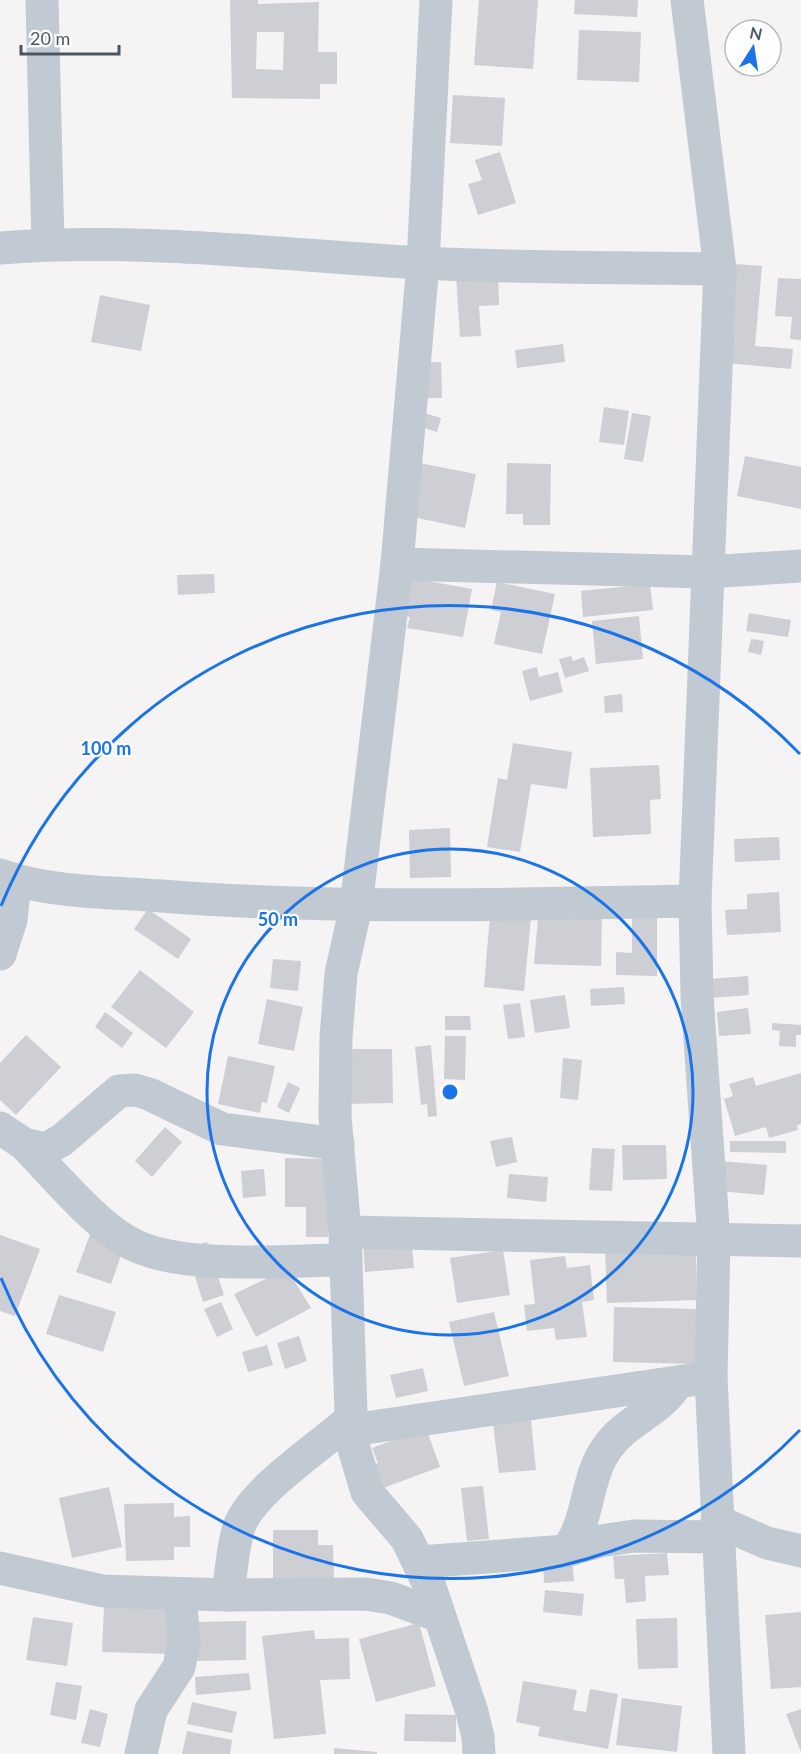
<svg xmlns="http://www.w3.org/2000/svg" width="801" height="1754" viewBox="0 0 801 1754" font-family="Lato,sans-serif">
  <style>
    .building { fill: #cdcfd5; fill-rule: evenodd }
    .lines { fill: none; stroke-linecap: round; stroke-linejoin: round }
    .minor { stroke: #c1cad2; stroke-width: 33 }
    .ring { fill: none; stroke: #1a73e8; stroke-width: 3 }
    .centre { fill: #1a73e8; stroke: #fff; stroke-width: 3 }
    .ring-label { font-size: 18px; text-anchor: middle; font-weight: bold; fill: #1a73e8; stroke: #fff; stroke-width: 4.5; stroke-linejoin: round; paint-order: stroke }
  </style>
  <rect width="100%" height="100%" fill="#f5f3f3"/>
  <g class="building">
    <path d="M 230,0 L 258,0 L 258,4 L 319,2 L 318,52 L 337,52 L 337,84 L 320,84 L 320,99 L 232,98 ZM 257,32 L 284,32 L 283,70 L 256,69 Z"/>
    <path d="M 479,0 L 538,0 L 533,69 L 474,65 Z"/>
    <path d="M 575,0 L 638,0 L 637,17 L 574,14 Z"/>
    <path d="M 579,30 L 641,32 L 639,82 L 577,80 Z"/>
    <path d="M 453,95 L 505,98 L 502,146 L 450,143 Z"/>
    <path d="M 500,152 L 516,203 L 478,215 L 468,184 L 482,180 L 475,160 Z"/>
    <path d="M 735,264 L 762,266 L 755,346 L 793,349 L 791,369 L 726,363 Z"/>
    <path d="M 498,273 L 499,305 L 479,306 L 481,336 L 460,337 L 456,275 Z"/>
    <path d="M 778,278 L 801,279 L 801,340 L 790,339 L 792,317 L 775,316 Z"/>
    <path d="M 100,295 L 150,305 L 141,351 L 91,342 Z"/>
    <path d="M 563,344 L 565,362 L 517,368 L 515,350 Z"/>
    <path d="M 441,362 L 442,398 L 418,398 L 417,363 Z"/>
    <path d="M 604,407 L 629,411 L 624,445 L 599,442 Z"/>
    <path d="M 421,412 L 441,418 L 437,432 L 417,426 Z"/>
    <path d="M 632,413 L 651,416 L 643,462 L 624,459 Z"/>
    <path d="M 745,456 L 801,467 L 801,509 L 737,496 Z"/>
    <path d="M 419,463 L 476,474 L 465,528 L 408,516 Z"/>
    <path d="M 507,463 L 551,464 L 550,525 L 523,525 L 523,514 L 506,514 Z"/>
    <path d="M 214,574 L 215,593 L 178,595 L 177,575 Z"/>
    <path d="M 411,578 L 472,589 L 463,637 L 407,628 L 410,617 L 404,616 Z"/>
    <path d="M 497,582 L 555,594 L 542,654 L 494,644 L 501,612 L 491,610 Z"/>
    <path d="M 650,584 L 653,610 L 583,617 L 581,591 Z"/>
    <path d="M 749,613 L 791,620 L 788,637 L 746,631 Z"/>
    <path d="M 639,616 L 643,659 L 596,664 L 592,621 Z"/>
    <path d="M 751,639 L 764,641 L 761,655 L 748,652 Z"/>
    <path d="M 571,656 L 573,661 L 584,657 L 589,671 L 565,678 L 559,659 Z"/>
    <path d="M 537,667 L 539,677 L 558,672 L 563,692 L 530,701 L 522,671 Z"/>
    <path d="M 622,694 L 623,712 L 605,713 L 604,696 Z"/>
    <path d="M 513,743 L 572,752 L 567,789 L 531,784 L 520,852 L 487,847 L 498,778 L 507,780 Z"/>
    <path d="M 659,765 L 661,799 L 650,800 L 651,834 L 593,837 L 590,768 Z"/>
    <path d="M 450,828 L 451,877 L 410,878 L 409,830 Z"/>
    <path d="M 779,837 L 780,860 L 735,862 L 734,839 Z"/>
    <path d="M 779,892 L 781,932 L 727,935 L 725,910 L 747,909 L 747,894 Z"/>
    <path d="M 632,908 L 657,908 L 657,976 L 616,975 L 616,952 L 632,953 Z"/>
    <path d="M 148,909 L 191,939 L 178,959 L 134,929 Z"/>
    <path d="M 602,911 L 601,966 L 534,964 L 538,918 Z"/>
    <path d="M 490,915 L 531,918 L 524,991 L 484,987 Z"/>
    <path d="M 273,959 L 301,961 L 298,991 L 270,988 Z"/>
    <path d="M 140,970 L 194,1012 L 166,1048 L 111,1007 Z"/>
    <path d="M 748,976 L 749,995 L 711,998 L 709,979 Z"/>
    <path d="M 624,987 L 625,1004 L 591,1006 L 590,989 Z"/>
    <path d="M 565,995 L 570,1028 L 535,1033 L 530,1000 Z"/>
    <path d="M 267,999 L 303,1007 L 294,1051 L 258,1044 Z"/>
    <path d="M 520,1003 L 525,1037 L 508,1039 L 503,1005 Z"/>
    <path d="M 748,1008 L 751,1034 L 719,1036 L 717,1012 Z"/>
    <path d="M 105,1012 L 133,1033 L 122,1048 L 95,1027 Z"/>
    <path d="M 445,1016 L 470,1016 L 471,1030 L 445,1030 Z"/>
    <path d="M 772,1023 L 801,1025 L 801,1035 L 796,1035 L 796,1047 L 779,1046 L 780,1031 L 772,1030 Z"/>
    <path d="M 26,1035 L 61,1067 L 16,1115 L 0,1100 L 0,1063 Z"/>
    <path d="M 445,1036 L 466,1036 L 465,1080 L 444,1079 Z"/>
    <path d="M 431,1045 L 437,1116 L 428,1117 L 427,1104 L 421,1105 L 415,1047 Z"/>
    <path d="M 345,1049 L 392,1049 L 393,1103 L 346,1104 Z"/>
    <path d="M 228,1056 L 275,1066 L 267,1103 L 262,1102 L 260,1113 L 218,1104 Z"/>
    <path d="M 563,1058 L 582,1060 L 578,1100 L 560,1098 Z"/>
    <path d="M 801,1073 L 801,1124 L 797,1125 L 798,1130 L 769,1138 L 766,1127 L 735,1136 L 724,1099 L 733,1096 L 729,1084 L 753,1077 L 756,1086 Z"/>
    <path d="M 288,1082 L 300,1088 L 289,1113 L 277,1107 Z"/>
    <path d="M 165,1127 L 182,1142 L 152,1177 L 135,1161 Z"/>
    <path d="M 512,1137 L 517,1162 L 496,1167 L 490,1141 Z"/>
    <path d="M 730,1141 L 786,1141 L 786,1153 L 730,1152 Z"/>
    <path d="M 622,1145 L 666,1145 L 667,1179 L 623,1180 Z"/>
    <path d="M 592,1148 L 615,1149 L 612,1191 L 589,1190 Z"/>
    <path d="M 285,1158 L 328,1159 L 328,1237 L 306,1237 L 306,1207 L 285,1207 Z"/>
    <path d="M 721,1161 L 767,1165 L 764,1195 L 718,1191 Z"/>
    <path d="M 264,1169 L 266,1196 L 243,1198 L 241,1171 Z"/>
    <path d="M 509,1174 L 548,1177 L 546,1202 L 507,1198 Z"/>
    <path d="M 410,1223 L 414,1268 L 365,1272 L 362,1226 Z"/>
    <path d="M 91,1232 L 125,1244 L 111,1284 L 76,1272 Z"/>
    <path d="M 0,1235 L 40,1249 L 15,1316 L 0,1311 Z"/>
    <path d="M 207,1242 L 224,1295 L 203,1302 L 186,1248 Z"/>
    <path d="M 696,1246 L 697,1300 L 607,1303 L 605,1248 Z"/>
    <path d="M 503,1250 L 510,1295 L 457,1303 L 450,1258 Z"/>
    <path d="M 565,1256 L 567,1268 L 590,1265 L 594,1300 L 582,1302 L 587,1337 L 556,1340 L 554,1328 L 527,1331 L 524,1305 L 535,1304 L 530,1260 Z"/>
    <path d="M 287,1269 L 311,1308 L 256,1337 L 234,1294 Z"/>
    <path d="M 59,1295 L 116,1312 L 103,1352 L 46,1334 Z"/>
    <path d="M 221,1302 L 233,1329 L 217,1337 L 204,1309 Z"/>
    <path d="M 614,1307 L 698,1309 L 697,1364 L 613,1362 Z"/>
    <path d="M 494,1312 L 509,1376 L 464,1386 L 449,1322 Z"/>
    <path d="M 299,1336 L 307,1361 L 285,1369 L 277,1343 Z"/>
    <path d="M 267,1345 L 273,1365 L 248,1372 L 242,1352 Z"/>
    <path d="M 423,1368 L 428,1391 L 396,1398 L 390,1375 Z"/>
    <path d="M 530,1411 L 536,1470 L 499,1473 L 492,1415 Z"/>
    <path d="M 426,1428 L 440,1467 L 375,1491 L 366,1467 L 378,1463 L 372,1448 Z"/>
    <path d="M 483,1486 L 489,1539 L 467,1541 L 461,1488 Z"/>
    <path d="M 109,1487 L 122,1547 L 72,1558 L 59,1498 Z"/>
    <path d="M 174,1503 L 174,1517 L 190,1516 L 190,1547 L 174,1547 L 174,1560 L 126,1561 L 124,1504 Z"/>
    <path d="M 273,1530 L 318,1530 L 318,1545 L 333,1545 L 334,1580 L 273,1580 Z"/>
    <path d="M 667,1553 L 669,1575 L 645,1576 L 646,1601 L 626,1603 L 624,1579 L 615,1579 L 613,1556 Z"/>
    <path d="M 572,1559 L 574,1581 L 544,1583 L 543,1561 Z"/>
    <path d="M 545,1590 L 584,1594 L 582,1616 L 543,1612 Z"/>
    <path d="M 104,1606 L 174,1609 L 171,1654 L 102,1652 Z"/>
    <path d="M 801,1612 L 801,1687 L 771,1689 L 765,1615 Z"/>
    <path d="M 33,1617 L 73,1623 L 67,1666 L 26,1660 Z"/>
    <path d="M 677,1618 L 678,1668 L 638,1669 L 636,1619 Z"/>
    <path d="M 246,1621 L 246,1660 L 196,1661 L 195,1622 Z"/>
    <path d="M 419,1623 L 436,1686 L 376,1702 L 359,1639 Z"/>
    <path d="M 314,1630 L 315,1639 L 349,1638 L 350,1679 L 320,1680 L 326,1734 L 274,1739 L 262,1636 Z"/>
    <path d="M 249,1673 L 251,1690 L 196,1695 L 195,1677 Z"/>
    <path d="M 523,1681 L 577,1690 L 573,1710 L 586,1712 L 590,1689 L 618,1694 L 608,1749 L 538,1736 L 540,1727 L 516,1722 Z"/>
    <path d="M 56,1682 L 82,1686 L 76,1720 L 50,1715 Z"/>
    <path d="M 622,1698 L 682,1706 L 677,1752 L 616,1745 Z"/>
    <path d="M 192,1702 L 237,1712 L 232,1733 L 187,1724 Z"/>
    <path d="M 90,1709 L 108,1714 L 100,1747 L 81,1743 Z"/>
    <path d="M 801,1709 L 801,1752 L 786,1714 Z"/>
    <path d="M 405,1714 L 456,1715 L 456,1742 L 404,1741 Z"/>
    <path d="M 187,1731 L 232,1740 L 230,1754 L 182,1754 Z"/>
    <path d="M 334,1748 L 377,1752 L 377,1754 L 334,1754 Z"/>
  </g>
  <g class="lines">
    <g class="minor">
      <path d="M 42,0 L 48,244"/>
      <path d="M 436,0 L 423,263 L 397,564 L 356,906 L 341,974 L 336,1037 L 335,1116 L 345,1232 L 352,1442 L 367,1492 L 407,1539 L 430,1587 L 472,1712 L 478,1737 L 479,1754"/>
      <path d="M 687,0 L 720,269 L 695,901 L 697,996 L 714,1240 L 711,1377 L 729,1754"/>
      <path d="M 0,248 C 140,237 281,255 421,263 C 520,268 621,267 720,269"/>
      <path d="M 397,564 L 707,572 L 801,566"/>
      <path d="M 0,875 C 50,893 109,892 162,896 C 340,910 517,904 695,901"/>
      <path d="M 0,954 L 11,920 L 15,881"/>
      <path d="M 0,1128 L 24,1144 L 46,1149 L 62,1140 L 119,1091 L 135,1090 L 149,1094 L 222,1129 L 338,1144"/>
      <path d="M 24,1144 C 54,1174 98,1229 136,1246 C 189,1270 286,1260 345,1260"/>
      <path d="M 345,1232 L 801,1241"/>
      <path d="M 352,1430 L 711,1377"/>
      <path d="M 717,1521 L 767,1543 L 801,1551"/>
      <path d="M 566,1551 C 590,1522 585,1478 607,1448 C 627,1419 658,1414 678,1382"/>
      <path d="M 419,1562 L 566,1551 L 600,1541 L 634,1536 L 718,1537"/>
      <path d="M 0,1568 L 103,1591 L 227,1595 L 366,1594 L 391,1598 L 439,1616"/>
      <path d="M 227,1595 C 232,1573 232,1548 239,1527 C 252,1490 321,1446 351,1419"/>
      <path d="M 141,1754 L 151,1710 L 179,1667 L 184,1642 L 180,1594"/>
    </g>
  </g>
  <g class="ring">
    <circle cx="450" cy="1092" r="243"/>
    <path d="M800 1430A486 486 0 0 1 1 1278M1 906A486 486 0 0 1 800 754"/>
  </g>
  <circle cx="450" cy="1092" r="9" class="centre"/>
  <g class="ring-label">
    <text x="106" y="755">100 m</text>
    <text x="278" y="926">50 m</text>
  </g>
  <g transform="translate(753 48) rotate(12)"><circle r="28" fill="#ffffff" stroke="#b7bbc0" stroke-width="1.5"/>
  <path d="M0-4.5L10 22L0 15L-10 22Z" fill="#1a73e8"/>
  <text y="-9" font-size="16" font-weight="bold" text-anchor="middle" fill="#4a5661">N</text>
  </g>
  <path d="M21 45v9h98v-9" fill="none" stroke="#4a5661" stroke-width="3"/>
  <text x="30" y="45" font-size="18" fill="#4a5661" stroke="#ffffff" stroke-width="4.5" paint-order="stroke">20 m</text>
</svg>
